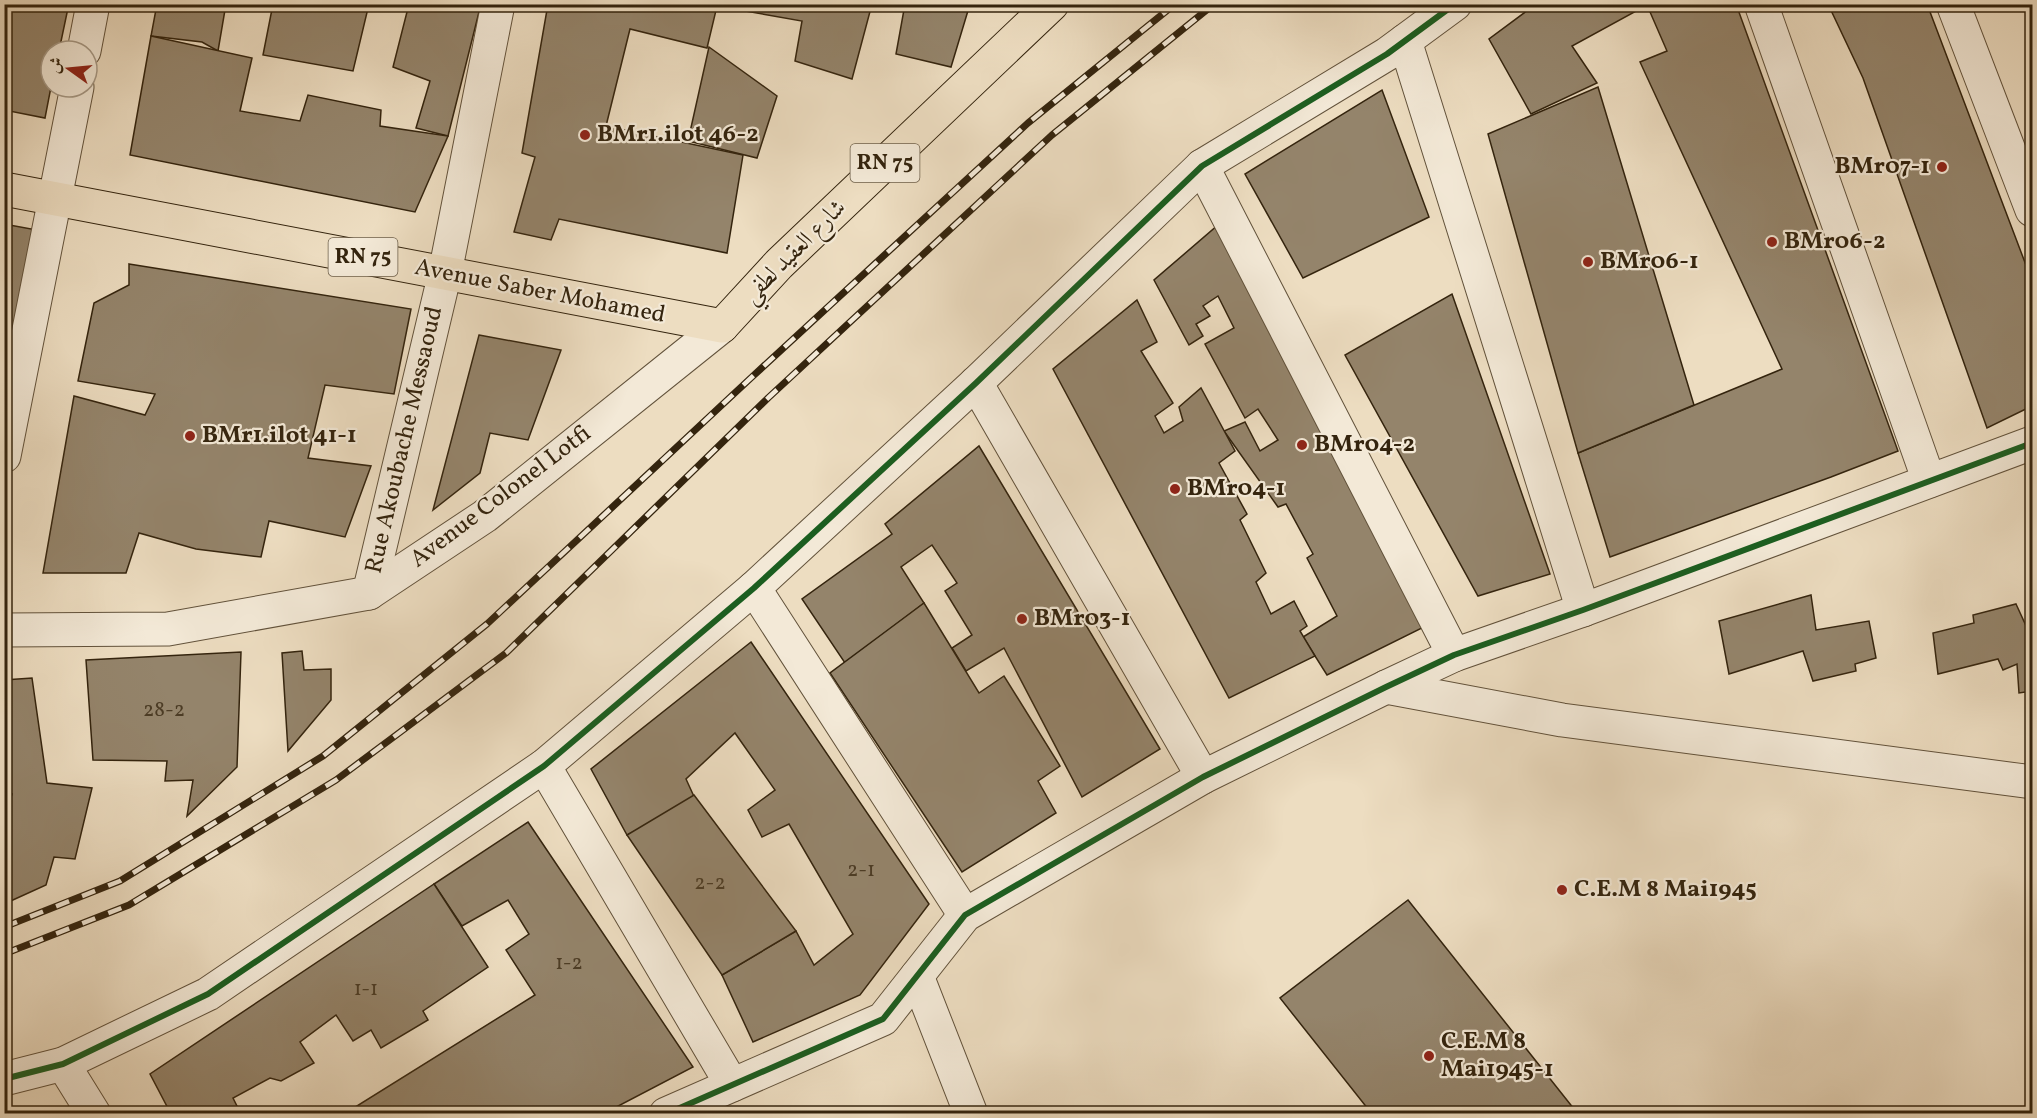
<svg xmlns="http://www.w3.org/2000/svg" width="2037" height="1118" viewBox="0 0 2037 1118" font-family="Vollkorn,Amiri,serif">
  <style>
    .building { fill: #94846b; stroke: #34240e; stroke-width: 1.5 }
    .lines { fill: none; stroke-linecap: round; stroke-linejoin: round }
    .minor-casing { stroke: #62523b; stroke-width: 35 }
    .tertiary-casing { stroke: #62523b; stroke-width: 35 }
    .primary-casing { stroke: #34240e; stroke-width: 35 }
    .minor { stroke: #f3e9d7; stroke-width: 33 }
    .tertiary { stroke: #f3e9d7; stroke-width: 33 }
    .primary { stroke: #edddc1; stroke-width: 33 }
    .rail-casing { stroke: #34240e; stroke-width: 7 }
    .rail { stroke: #f3e9d7; stroke-width: 4.5; stroke-dasharray: 14; stroke-linecap: butt }
    .cycleway-casing { stroke: #f3e9d7; stroke-width: 10 }
    .cycleway { stroke: #1b5e20; stroke-width: 6 }
    .poi-dot { fill: #8f2418; stroke: #f3e9d7; stroke-width: 2 }
    .labels { text-anchor: middle; dominant-baseline: central; stroke-width: 4.5; stroke-linejoin: round; paint-order: stroke }
    .number-label { font-size: 21px; fill: #4c3c25 }
    .shield { fill: #f3e9d7; stroke: #6d5f4a; stroke-width: 1.5 }
    .shield-label { font-size: 22px; font-weight: bold; fill: #34240e }
    .poi-label { font-size: 24px; font-weight: bold; fill: #34240e; stroke: #f3e9d7; text-anchor: start }
    .street-label { font-size: 24px; fill: #34240e; stroke: #f3e9d7 }
  </style>
  <rect width="100%" height="100%" fill="#edddc1"/>
  <filter id="stains"><feTurbulence type="fractalNoise" baseFrequency=".00333" numOctaves="4"/><feColorMatrix values="0 0 0 0 .2 0 0 0 0 .09 0 0 0 0 .02 0 0 0 .5 -.17"/></filter>
  <radialGradient id="worn" r=".72"><stop offset=".6" stop-color="#630" stop-opacity="0"/><stop offset="1" stop-color="#630" stop-opacity=".3"/></radialGradient>
  <g class="building">
    <path d="M 4,4 L 46,4 L 68,8 L 59,51 L 51,51 L 51,87 L 45,118 L 4,110 Z"/>
    <path d="M 157,4 L 226,4 L 218,51 L 202,42 L 151,36 Z"/>
    <path d="M 273,4 L 369,4 L 353,71 L 263,55 Z"/>
    <path d="M 409,4 L 481,4 L 448,136 L 416,128 L 430,81 L 393,67 Z"/>
    <path d="M 548,4 L 872,4 L 852,79 L 795,61 L 802,21 L 717,6 L 707,48 L 630,29 L 606,126 L 743,155 L 727,253 L 559,219 L 551,240 L 514,232 L 535,157 L 522,153 Z"/>
    <path d="M 905,4 L 970,4 L 951,67 L 896,54 Z"/>
    <path d="M 1536,4 L 1736,4 L 1898,451 L 1831,477 L 1610,557 L 1578,453 L 1782,369 L 1640,62 L 1667,51 L 1647,5 L 1572,46 L 1597,83 L 1531,114 L 1489,39 Z"/>
    <path d="M 1828,4 L 1927,4 L 2032,281 L 2032,406 L 1987,428 L 1863,78 Z"/>
    <path d="M 151,36 L 252,58 L 240,111 L 300,121 L 308,95 L 381,110 L 380,126 L 448,136 L 415,212 L 130,155 Z"/>
    <path d="M 709,47 L 777,96 L 757,158 L 688,141 Z"/>
    <path d="M 1598,87 L 1694,405 L 1578,453 L 1488,134 Z"/>
    <path d="M 1382,90 L 1429,217 L 1303,278 L 1245,174 Z"/>
    <path d="M 4,224 L 37,230 L 5,365 L 4,365 Z"/>
    <path d="M 1218,225 L 1430,624 L 1327,675 L 1303,637 L 1337,616 L 1307,558 L 1313,554 L 1286,504 L 1278,507 L 1224,431 L 1245,422 L 1260,451 L 1278,440 L 1258,409 L 1245,418 L 1205,344 L 1234,328 L 1218,296 L 1203,306 L 1210,316 L 1196,324 L 1203,336 L 1189,345 L 1154,280 Z"/>
    <path d="M 129,264 L 411,309 L 394,394 L 325,385 L 308,458 L 371,466 L 345,537 L 269,521 L 261,557 L 196,549 L 139,533 L 126,573 L 43,573 L 74,396 L 145,415 L 155,394 L 78,381 L 94,303 L 129,285 Z"/>
    <path d="M 1452,294 L 1550,574 L 1478,596 L 1345,355 Z"/>
    <path d="M 1137,300 L 1157,342 L 1141,351 L 1173,403 L 1155,416 L 1164,433 L 1183,421 L 1179,407 L 1201,388 L 1235,451 L 1219,463 L 1247,514 L 1240,520 L 1266,573 L 1256,582 L 1271,614 L 1294,601 L 1307,626 L 1300,631 L 1315,656 L 1229,698 L 1053,369 Z"/>
    <path d="M 479,335 L 561,350 L 528,440 L 490,433 L 480,473 L 433,510 Z"/>
    <path d="M 979,446 L 1160,749 L 1082,797 L 1004,648 L 966,671 L 952,648 L 972,635 L 945,591 L 957,583 L 932,545 L 901,567 L 924,603 L 845,663 L 802,599 L 892,534 L 885,524 Z"/>
    <path d="M 1811,595 L 1816,630 L 1869,621 L 1876,658 L 1855,664 L 1856,671 L 1813,681 L 1803,651 L 1729,674 L 1719,621 Z"/>
    <path d="M 924,603 L 979,693 L 1004,676 L 1060,766 L 1038,781 L 1056,813 L 962,872 L 830,673 Z"/>
    <path d="M 2016,604 L 2028,630 L 2032,629 L 2032,691 L 2019,693 L 2017,664 L 2003,670 L 1998,659 L 1938,674 L 1933,633 L 1974,623 L 1973,615 Z"/>
    <path d="M 751,642 L 929,904 L 860,995 L 753,1042 L 722,975 L 796,931 L 814,965 L 853,934 L 789,824 L 762,837 L 748,810 L 775,790 L 735,733 L 686,779 L 696,801 L 627,835 L 591,769 Z"/>
    <path d="M 302,651 L 304,670 L 331,669 L 331,700 L 288,751 L 282,653 Z"/>
    <path d="M 241,652 L 237,767 L 187,816 L 193,780 L 165,781 L 167,761 L 93,760 L 86,660 Z"/>
    <path d="M 32,678 L 47,783 L 92,788 L 75,859 L 54,857 L 46,885 L 4,904 L 4,822 L 12,794 L 4,794 L 4,680 Z"/>
    <path d="M 694,795 L 796,931 L 722,975 L 627,835 Z"/>
    <path d="M 528,822 L 693,1067 L 603,1114 L 344,1114 L 535,995 L 506,950 L 529,934 L 508,900 L 462,926 L 434,884 Z"/>
    <path d="M 434,884 L 488,967 L 423,1011 L 428,1020 L 381,1048 L 371,1030 L 353,1041 L 336,1015 L 300,1042 L 314,1063 L 281,1081 L 270,1078 L 233,1098 L 241,1114 L 171,1114 L 150,1074 Z"/>
    <path d="M 1408,900 L 1578,1114 L 1372,1114 L 1280,998 Z"/>
  </g>
  <g class="lines">
    <g class="minor-casing">
      <g id="minor">
        <path d="M 1761,4 L 1929,481"/>
        <path d="M 1953,4 L 2032,210"/>
        <path d="M 1405,41 L 1583,610"/>
        <path d="M 84,51 L 93,4"/>
        <path d="M 1202,166 L 1454,655"/>
        <path d="M 976,383 L 1203,777"/>
        <path d="M 4,456 L 77,87"/>
        <path d="M 754,588 L 965,915"/>
        <path d="M 369,593 L 445,273 L 498,4"/>
        <path d="M 4,630 L 168,629 L 369,593 L 485,516 L 722,326"/>
        <path d="M 544,766 L 732,1085"/>
        <path d="M 917,976 L 971,1114"/>
        <path d="M 63,1064 L 94,1114"/>
        <path d="M 4,1079 L 63,1064 L 208,994 L 544,766 L 754,588 L 976,383 L 1202,166 L 1387,54 L 1455,4"/>
      </g>
    </g>
    <g class="tertiary-casing">
      <g id="tertiary">
        <path d="M 1386,687 L 1562,720 L 2032,782"/>
        <path d="M 666,1114 L 883,1019 L 965,915 L 1203,777 L 1386,687 L 1454,655 L 1583,610 L 2032,443"/>
      </g>
    </g>
    <g class="primary-casing">
      <path id="primary" d="M 4,189 L 722,326 L 779,264 L 1052,4"/>
    </g>
    <use href="#minor" class="minor"/>
    <use href="#tertiary" class="tertiary"/>
    <use href="#primary" class="primary"/>
    <g class="rail-casing">
      <g id="rail">
        <path d="M 4,927 L 120,881 L 323,756 L 487,624 L 753,376 L 1028,123 L 1175,4"/>
        <path d="M 4,954 L 129,905 L 336,780 L 506,653 L 768,398 L 1052,135 L 1214,4"/>
      </g>
    </g>
    <use href="#rail" class="rail"/>
    <g class="cycleway-casing">
      <g id="cycleway">
        <path d="M 4,1079 L 63,1064 L 208,994 L 544,766 L 754,588 L 976,383 L 1202,166 L 1387,54 L 1455,4"/>
        <path d="M 666,1114 L 883,1019 L 965,915 L 1203,777 L 1386,687 L 1454,655 L 1583,610 L 2032,443"/>
      </g>
    </g>
    <use href="#cycleway" class="cycleway"/>
  </g>
  <g class="poi-dot">
    <circle cx="585" cy="135" r="6"/>
    <circle cx="1942" cy="167" r="6"/>
    <circle cx="1772" cy="242" r="6"/>
    <circle cx="1588" cy="262" r="6"/>
    <circle cx="190" cy="436" r="6"/>
    <circle cx="1302" cy="445" r="6"/>
    <circle cx="1175" cy="489" r="6"/>
    <circle cx="1022" cy="619" r="6"/>
    <circle cx="1562" cy="890" r="6"/>
    <circle cx="1429" cy="1056" r="6"/>
  </g>
  <g class="labels">
    <g class="number-label">
      <text x="164" y="710">28-2</text>
      <text x="861" y="870">2-1</text>
      <text x="710" y="883">2-2</text>
      <text x="569" y="963">1-2</text>
      <text x="366" y="989">1-1</text>
    </g>
    <g class="shield">
      <rect x="850.5" y="144" width="69" height="38" rx="4.5"/>
      <rect x="328.5" y="238" width="69" height="38" rx="4.5"/>
    </g>
    <g class="shield-label">
      <text x="885" y="163">RN 75</text>
      <text x="363" y="257">RN 75</text>
    </g>
    <g class="poi-label">
      <text x="597" y="135">BMr1.ilot 46-2</text>
      <text x="1930" y="167" text-anchor="end">BMr07-1</text>
      <text x="1784" y="242">BMr06-2</text>
      <text x="1600" y="262">BMr06-1</text>
      <text x="202" y="436">BMr1.ilot 41-1</text>
      <text x="1314" y="445">BMr04-2</text>
      <text x="1187" y="489">BMr04-1</text>
      <text x="1034" y="619">BMr03-1</text>
      <text x="1574" y="890">C.E.M 8 Mai1945</text>
      <text x="1441" y="1042">C.E.M 8<tspan x="1441" dy="28">Mai1945-1</tspan></text>
    </g>
    <g class="street-label">
      <text transform="translate(795 252) rotate(-45)">شارع العقيد لطفي</text>
      <text transform="translate(540 292) rotate(11)">Avenue Saber Mohamed</text>
      <text transform="translate(405 440) rotate(-77)">Rue Akoubache Messaoud</text>
      <text transform="translate(501 497) rotate(-37)">Avenue Colonel Lotfi</text>
    </g>
  </g>
  <rect width="2037" height="1118" fill="none" stroke="#edddc1" stroke-width="24"/>
  <rect x="6" y="6" width="2025" height="1106" fill="none" stroke="#34240e" stroke-width="3"/>
  <rect x="12" y="12" width="2013" height="1094" fill="none" stroke="#34240e" stroke-width="1.5"/>
  <g transform="translate(69 69) rotate(285)"><circle r="28" fill="#f3e9d7" stroke="#a79a87" stroke-width="1.5"/>
  <path d="M0-4.5L10 22L0 15L-10 22Z" fill="#8f2418"/>
  <text y="-9" font-size="16" font-weight="bold" text-anchor="middle" fill="#34240e">ش</text>
  </g>
  <rect width="100%" height="100%" filter="url(#stains)"/>
  <rect width="100%" height="100%" fill="url(#worn)"/>
</svg>
